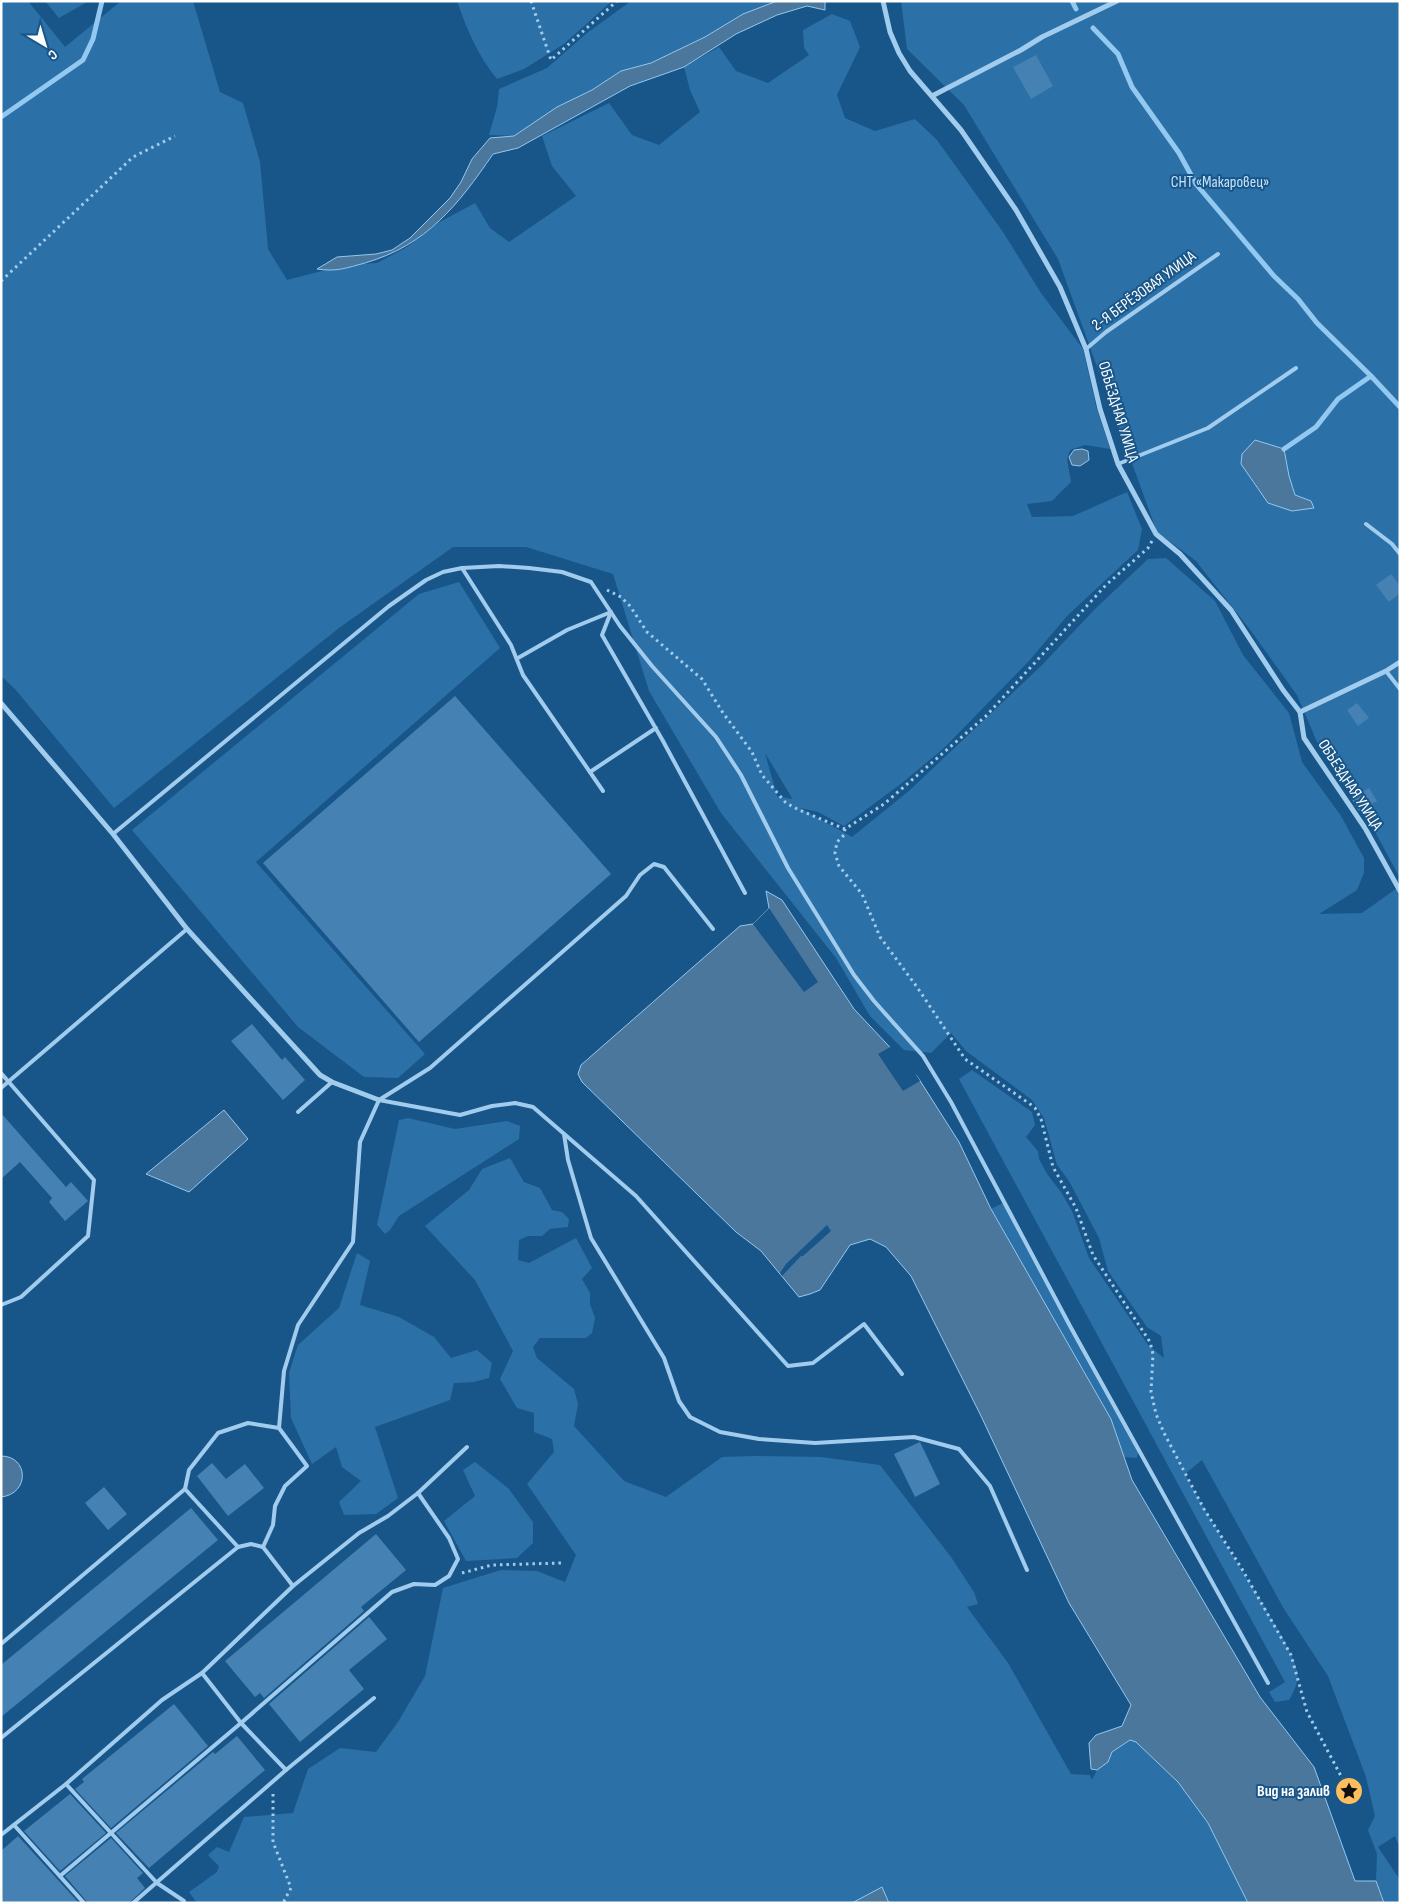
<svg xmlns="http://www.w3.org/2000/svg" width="1401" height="1904" viewBox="0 0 1401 1904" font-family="'Sofia Sans Condensed',sans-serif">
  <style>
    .green { fill: #2b70a7; fill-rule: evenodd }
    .water { fill: #4b779d; stroke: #93c8f0 }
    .pier { fill: #185689 }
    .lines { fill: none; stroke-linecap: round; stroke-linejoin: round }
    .stream { stroke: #93c8f0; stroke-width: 5 }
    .building { fill: #4582b3 }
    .path { stroke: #a1cced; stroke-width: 3; stroke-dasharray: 2.5 4; stroke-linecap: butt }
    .service { stroke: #a1cced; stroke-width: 4 }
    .minor { stroke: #a1cced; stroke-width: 5 }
    .labels { text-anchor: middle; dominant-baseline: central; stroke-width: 4; stroke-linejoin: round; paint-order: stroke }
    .park-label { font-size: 16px; fill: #c6e3fa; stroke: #185689 }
    .street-label { font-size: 16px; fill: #fff; stroke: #185689 }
    .poi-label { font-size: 16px; font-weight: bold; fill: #fff; stroke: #185689; text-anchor: end }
  </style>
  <rect width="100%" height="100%" fill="#185689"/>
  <g class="green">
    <path d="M 1,1 L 28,1 L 65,47 L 121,1 L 193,1 L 220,92 L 243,103 L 260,162 L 268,249 L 287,280 L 345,265 L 377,263 L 407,247 L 438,223 L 475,203 L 490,228 L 509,242 L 576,196 L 552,166 L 542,136 L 609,103 L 632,135 L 659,145 L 700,112 L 690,90 L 684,67 L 719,47 L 736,71 L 768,83 L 809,55 L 804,48 L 803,30 L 832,14 L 850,21 L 860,47 L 837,95 L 845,118 L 875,131 L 915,119 L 937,140 L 1003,232 L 1041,293 L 1083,349 L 1096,406 L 1110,449 L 1085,445 L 1070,450 L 1067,459 L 1071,482 L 1052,501 L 1027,504 L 1032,517 L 1073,516 L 1127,492 L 1142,529 L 1138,550 L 1067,616 L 1029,661 L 944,748 L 902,783 L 844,826 L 818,812 L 800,808 L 852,837 L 910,790 L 1041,666 L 1096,608 L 1148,559 L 1166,558 L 1215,601 L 1243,655 L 1289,713 L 1302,762 L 1341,816 L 1364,858 L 1364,873 L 1357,890 L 1319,914 L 1362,913 L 1400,886 L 1400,1849 L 1395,1836 L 1378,1847 L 1400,1880 L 1400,1903 L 1384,1903 L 1376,1881 L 1377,1854 L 1368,1830 L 1375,1816 L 1366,1777 L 1328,1676 L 1284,1609 L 1202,1460 L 1185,1474 C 1209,1519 1237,1562 1264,1606 C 1275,1626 1291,1648 1297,1671 C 1299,1681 1294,1692 1289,1700 L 1275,1702 L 1269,1692 L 1285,1682 L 959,1079 L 972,1070 L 1032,1112 L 1035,1125 L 1026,1137 L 1038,1151 L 1039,1159 L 1047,1174 L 1061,1192 L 1072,1211 L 1089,1258 L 1148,1345 L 1164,1358 L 1161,1336 L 1147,1327 L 1108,1271 L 1099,1238 L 1069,1181 L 1057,1165 L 1044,1118 L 1032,1100 L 966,1051 L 951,1033 L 931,1053 L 904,1050 L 870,1016 L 836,958 L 721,813 L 649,691 L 613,574 L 526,547 L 453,547 L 339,628 L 114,808 L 15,689 L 1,676 ZM 765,753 L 792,798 L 792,799 L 777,796 Z"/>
    <path d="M 45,1 L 89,1 L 59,18 Z"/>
    <path d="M 457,1 L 612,1 L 564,44 L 524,69 L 497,79 C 478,56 467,30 457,1 Z"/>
    <path d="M 631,1 L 777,1 L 743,14 L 705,37 L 651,63 L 621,71 L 592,90 L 557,107 L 514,136 L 489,135 L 497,107 L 499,89 L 547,68 L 587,33 Z"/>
    <path d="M 901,1 L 1400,1 L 1400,878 L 1361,806 L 1317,742 L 1297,695 L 1251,631 L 1196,561 L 1157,532 L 1058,259 L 964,105 L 907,49 Z"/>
    <path d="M 459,582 L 500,648 L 256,862 L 425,1054 L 398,1078 L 364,1077 L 298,1027 L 132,830 L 419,594 Z"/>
    <path d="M 408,1118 L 455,1129 L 507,1121 L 520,1126 L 519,1139 L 399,1216 L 390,1230 L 385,1234 L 377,1225 L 399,1120 Z"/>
    <path d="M 510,1158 L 524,1182 L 540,1188 L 552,1210 L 562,1212 L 569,1219 L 568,1227 L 550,1229 L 542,1236 L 528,1236 L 519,1240 L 518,1260 L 529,1263 L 576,1238 L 592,1268 L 582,1279 L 590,1293 L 590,1304 L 595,1318 L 592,1333 L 586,1338 L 540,1338 L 533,1347 L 537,1358 L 574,1389 L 578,1404 L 574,1426 L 624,1481 L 666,1497 L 722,1457 L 754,1456 L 821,1457 L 880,1465 L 951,1557 L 974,1592 L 978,1604 L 967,1607 L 1008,1663 L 1071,1774 L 1090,1775 L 1092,1780 L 1097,1770 L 1108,1762 L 1112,1752 L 1131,1740 L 1136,1742 L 1178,1782 L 1208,1823 L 1248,1903 L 197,1903 L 189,1892 L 217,1872 L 219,1866 L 208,1855 L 217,1847 L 229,1852 L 244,1817 L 293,1813 L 308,1769 L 340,1748 L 376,1752 L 398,1722 L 425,1676 L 443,1588 L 501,1570 L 537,1571 L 565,1582 L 576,1555 L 527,1484 L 554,1452 L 552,1439 L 534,1432 L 534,1413 L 517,1408 L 500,1379 L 513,1351 L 475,1280 L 425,1226 L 469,1190 L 482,1169 Z"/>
    <path d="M 1005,1202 L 1139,1449 L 1137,1458 L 1124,1457 L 1111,1419 L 991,1209 Z"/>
    <path d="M 357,1253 L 370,1261 L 360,1305 L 399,1317 L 434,1337 L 451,1358 L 477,1350 L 492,1363 L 489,1378 L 474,1382 L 454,1383 L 450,1400 L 375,1427 L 398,1498 L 376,1514 L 344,1515 L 339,1502 L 361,1481 L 342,1467 L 336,1447 L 312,1464 L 291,1418 L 289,1373 L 298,1345 L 339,1308 Z"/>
    <path d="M 475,1462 L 508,1488 L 533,1522 L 533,1543 L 517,1558 L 466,1561 L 444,1521 L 475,1496 L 463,1470 Z"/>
  </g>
  <g class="water">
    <path d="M 777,1 L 825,1 L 825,10 L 807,6 L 777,15 L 736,34 L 684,67 L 630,86 L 518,148 L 493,154 C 458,205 427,245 365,263 C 346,268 337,272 317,269 L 337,257 L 376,254 L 392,250 L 410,238 L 450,198 L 461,182 L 472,159 L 490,138 L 514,136 L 557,107 L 592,90 L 621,71 L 651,63 L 705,37 L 743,14 Z"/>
    <path d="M 1255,440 L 1284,449 L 1289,476 L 1295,495 L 1311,501 L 1314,508 L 1292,511 L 1268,503 L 1241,464 L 1242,454 Z"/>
    <path d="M 1082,449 L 1088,451 L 1089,460 L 1080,466 L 1072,465 L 1069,457 L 1074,450 Z"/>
    <path d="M 766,891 L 782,900 L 854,1009 L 917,1076 L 959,1142 L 991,1209 L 1111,1419 L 1132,1480 L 1260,1697 L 1314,1767 L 1355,1881 L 1376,1881 L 1384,1903 L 1248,1903 L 1208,1823 L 1178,1782 L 1136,1742 L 1130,1740 L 1112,1752 L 1108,1762 L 1097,1770 L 1091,1769 L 1089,1743 L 1096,1735 L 1122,1726 L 1131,1705 L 1069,1603 L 981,1416 L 911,1276 L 886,1247 L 870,1239 L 850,1245 L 820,1290 L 810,1294 L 799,1297 L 761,1251 L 736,1232 L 582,1082 L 578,1074 L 581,1065 L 740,926 L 753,924 L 769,908 Z"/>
    <path d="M 224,1110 L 248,1139 L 189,1192 L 146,1174 Z"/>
    <path d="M 1,1456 C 29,1456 30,1494 1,1497 Z"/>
    <path d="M 882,1887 L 889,1903 L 852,1903 Z"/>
  </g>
  <g class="pier">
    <path d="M 769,908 L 818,982 L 804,992 L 753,924 Z"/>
    <path d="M 892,1046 L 911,1066 L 920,1081 L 903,1091 L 878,1054 Z"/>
    <path d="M 827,1225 L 831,1231 L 803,1256 L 801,1256 L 782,1276 L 780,1273 L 786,1264 Z"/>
  </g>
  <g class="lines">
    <g class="stream">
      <path d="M 1072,1 L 1076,9"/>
      <path d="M 1093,28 L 1118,54 L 1132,87 L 1179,153 L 1196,184 L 1274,276 L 1298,299 L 1317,323 L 1371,376"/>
      <path d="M 1,117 L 83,60 L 93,39 L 102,1"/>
      <path d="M 1284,449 L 1316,427 L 1338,399 L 1371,376 L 1400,407"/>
    </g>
  </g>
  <g class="building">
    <path d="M 1036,55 L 1053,86 L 1031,99 L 1013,67 Z"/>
    <path d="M 1391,574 L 1400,586 L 1400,593 L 1389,602 L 1376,585 Z"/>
    <path d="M 455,696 L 611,874 L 419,1042 L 263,863 Z"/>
    <path d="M 1357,703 L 1369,718 L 1358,726 L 1347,710 Z"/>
    <path d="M 1369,788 L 1377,801 L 1359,811 L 1351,798 Z"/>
    <path d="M 252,1024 L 282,1060 L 285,1057 L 305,1080 L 283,1100 L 231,1041 Z"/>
    <path d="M 1,1113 L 66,1187 L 71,1182 L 88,1201 L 65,1221 L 49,1202 L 52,1198 L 20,1162 L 1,1179 Z"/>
    <path d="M 920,1442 L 940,1484 L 915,1497 L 894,1454 Z"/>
    <path d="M 212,1463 L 226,1479 L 245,1464 L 264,1488 L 228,1516 L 197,1476 Z"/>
    <path d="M 104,1487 L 127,1514 L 108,1530 L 85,1503 Z"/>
    <path d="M 191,1508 L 218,1540 L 1,1717 L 1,1665 Z"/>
    <path d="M 376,1534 L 406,1570 L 361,1607 L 364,1611 L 264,1698 L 260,1693 L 255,1697 L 225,1661 Z"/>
    <path d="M 369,1617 L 387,1639 L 349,1670 L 364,1689 L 300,1742 L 269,1704 Z"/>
    <path d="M 174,1704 L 208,1746 L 111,1828 L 75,1789 L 84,1782 L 82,1779 Z"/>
    <path d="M 237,1736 L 265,1770 L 149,1868 L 116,1833 L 213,1752 L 215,1754 Z"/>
    <path d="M 70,1794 L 106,1833 L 60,1871 L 24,1831 Z"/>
    <path d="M 18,1836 L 79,1903 L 1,1903 L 1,1851 Z"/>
    <path d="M 111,1838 L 143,1873 L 137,1878 L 145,1888 L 129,1903 L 88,1903 L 65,1876 Z"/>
  </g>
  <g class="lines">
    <g class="path">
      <path d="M 531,1 L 551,60 L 617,1"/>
      <path d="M 1,281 L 133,157 L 175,136"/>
      <path d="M 1152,541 L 1148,548 L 1106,585 L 986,716 L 884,804 L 845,829 L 844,835 L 837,842 L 835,853 L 839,866 L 862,894 L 880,937 L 917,987 L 965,1059 L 1030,1104 L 1035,1108 L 1041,1119 L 1053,1167 L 1076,1208 L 1093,1255 L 1150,1342 L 1153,1354 L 1151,1392 L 1156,1414 L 1164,1433 L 1204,1509 L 1242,1569 L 1291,1655 L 1307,1712 L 1349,1791"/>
      <path d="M 607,590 L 621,597 L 630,606 L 647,632 L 702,679 L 723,713 L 752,752 L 762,775 L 786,803 L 799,810 L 845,829"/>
      <path d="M 462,1573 L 492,1565 L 561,1563"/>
      <path d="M 273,1794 L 273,1842 L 291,1888 L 283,1903"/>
    </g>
    <g class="service">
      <path d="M 1086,349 L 1106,332 L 1218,254"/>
      <path d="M 1118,464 L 1208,428 L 1296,368"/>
      <path d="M 1366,524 L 1392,544 L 1400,554"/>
      <path d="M 462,568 L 511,645 L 523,675 L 603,791"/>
      <path d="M 611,612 L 602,635 L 663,741 L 745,893"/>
      <path d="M 518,658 L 567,630 L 611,612"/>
      <path d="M 1386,671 L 1400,689"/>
      <path d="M 590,772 L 656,728"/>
      <path d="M 113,834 L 389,606 L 426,580 L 443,572 L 462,568 L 499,566 L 529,568 L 562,572 L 591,582 L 620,626 L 652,666 L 716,737 L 741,775 L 788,868 L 854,975 L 874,1001 L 923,1056 L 951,1102 L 1070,1326 L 1268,1683"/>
      <path d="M 1,1073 L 94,1180 L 88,1236 L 21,1297 L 1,1305"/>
      <path d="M 1,1088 L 187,929"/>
      <path d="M 379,1100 L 460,1115 L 492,1106 L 515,1103 L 533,1107 L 636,1196 L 788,1366 L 813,1363 L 864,1324 L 902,1374"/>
      <path d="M 298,1112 L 332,1082"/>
      <path d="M 564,1134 L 568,1160 L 591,1238 L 664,1358 L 679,1401 L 690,1417 L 720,1432 L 759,1439 L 815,1443 L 914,1437 L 959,1449 L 990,1486 L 1027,1570"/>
      <path d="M 185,1489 L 238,1547"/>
      <path d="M 293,1586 L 263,1547 L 273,1525 L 275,1506 L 285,1486 L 307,1466 L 279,1428 L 284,1371 L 298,1325 L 353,1242 L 360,1142 L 379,1100 L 430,1068 L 626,896 L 640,875 L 654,864 L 664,867 L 713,929"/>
      <path d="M 1,1644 L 185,1489 L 189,1470 L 218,1433 L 248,1423 L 279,1428"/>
      <path d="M 202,1673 L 241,1723 L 286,1770"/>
      <path d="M 1,1738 L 238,1547 L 251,1544 L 263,1547"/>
      <path d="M 66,1784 L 157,1883 L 184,1901"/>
      <path d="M 14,1825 L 84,1903"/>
      <path d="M 1,1835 L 66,1784 L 162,1700 L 202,1673 L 293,1586 L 359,1533 L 388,1516 L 418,1493 L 467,1447"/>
      <path d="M 60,1876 L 241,1723 L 392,1592 L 414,1584 L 435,1585 L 449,1576 L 458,1559 L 449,1538 L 418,1493"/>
      <path d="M 133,1903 L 286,1770 L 374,1698"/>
    </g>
    <g class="minor">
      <path d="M 883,1 L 890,32 L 899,53 L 910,71 L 961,130 L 1016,210 L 1060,287 L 1086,349 L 1100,409 L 1118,464 L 1156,534 L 1180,554 L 1231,610 L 1283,690 L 1300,712 L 1304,738 L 1365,828 L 1400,891"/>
      <path d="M 932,96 L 1021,50 L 1042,37 L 1117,1"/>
      <path d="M 1,703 L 113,834 L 187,929 L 320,1075 L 332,1082 L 379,1100"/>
      <path d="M 1300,712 L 1386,671 L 1400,662"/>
    </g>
  </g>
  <defs>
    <g id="sight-disc" transform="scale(1.4375)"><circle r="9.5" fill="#ffbe5d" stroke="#185689"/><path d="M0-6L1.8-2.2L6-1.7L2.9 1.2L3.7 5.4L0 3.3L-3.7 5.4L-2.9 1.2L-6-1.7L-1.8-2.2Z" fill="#111"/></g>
  </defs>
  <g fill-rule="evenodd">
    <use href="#sight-disc" x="1349" y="1791"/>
  </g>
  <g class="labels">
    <g class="park-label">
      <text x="1220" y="182">СНТ «Макаровец»</text>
    </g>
    <g class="street-label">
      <text transform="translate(1144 291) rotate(-36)">2-Я БЕРЁЗОВАЯ УЛИЦА</text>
      <text transform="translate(1118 412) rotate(73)">ОБЪЕЗДНАЯ УЛИЦА</text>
      <text transform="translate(1350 785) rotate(57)">ОБЪЕЗДНАЯ УЛИЦА</text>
    </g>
    <g class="poi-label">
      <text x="1330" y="1791">Вид на залив</text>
    </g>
  </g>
  <rect width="1401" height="1904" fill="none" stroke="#ffffff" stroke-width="5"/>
  <g transform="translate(45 45) rotate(142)" stroke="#185689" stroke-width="4" paint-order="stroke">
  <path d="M0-4L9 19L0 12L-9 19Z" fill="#ffffff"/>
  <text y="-8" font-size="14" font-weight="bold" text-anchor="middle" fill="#ffffff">С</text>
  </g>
</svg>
